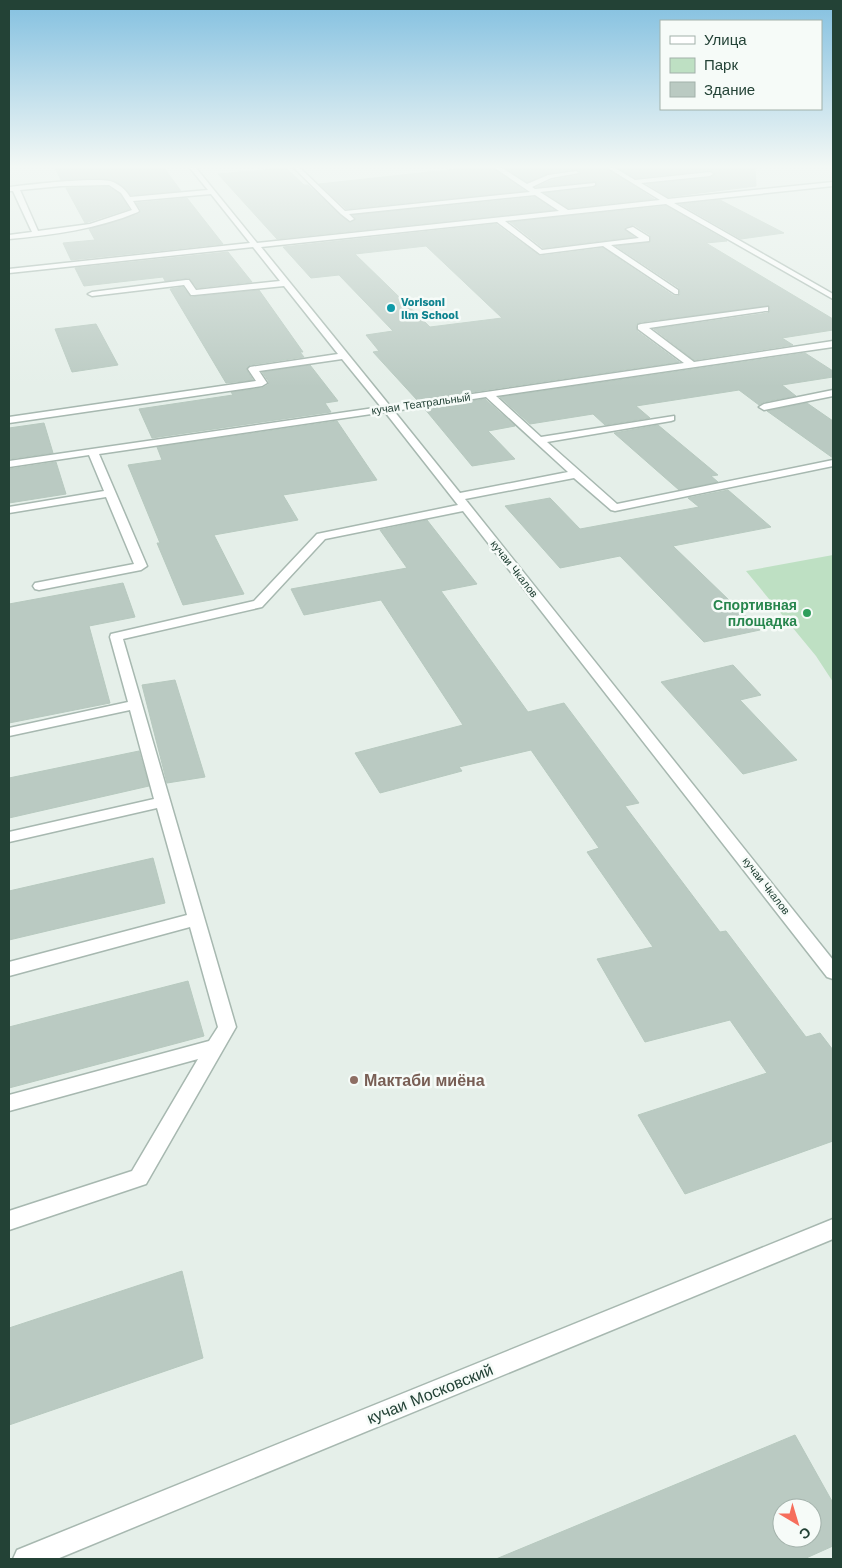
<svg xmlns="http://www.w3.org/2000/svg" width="842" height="1568" viewBox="0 0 842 1568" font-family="'Work Sans',sans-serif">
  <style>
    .green { fill: #bee0c3 }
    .building { fill: #bacac2; stroke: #b7c9bf; fill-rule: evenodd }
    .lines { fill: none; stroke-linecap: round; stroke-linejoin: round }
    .minor-casing { stroke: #a7b8b0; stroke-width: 3 }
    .minor { fill: #fff; fill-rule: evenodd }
    .culture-dot { fill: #0f9aa8; stroke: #f6fbf8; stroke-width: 2 }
    .leisure-dot { fill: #2e9e5b; stroke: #f6fbf8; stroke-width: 2 }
    .education-dot { fill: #8d6e63; stroke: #f6fbf8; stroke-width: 2 }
    .labels { text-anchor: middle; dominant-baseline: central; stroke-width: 5; stroke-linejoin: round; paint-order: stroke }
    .far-culture-label { font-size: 11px; font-weight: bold; fill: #0d838f; stroke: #f6fbf8; text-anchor: start }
    .far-street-label { font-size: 11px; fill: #234236; stroke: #f6fbf8 }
    .leisure-label { font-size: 14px; font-weight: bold; fill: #27864d; stroke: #f6fbf8; text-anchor: end }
    .near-education-label { font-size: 16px; font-weight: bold; fill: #785e54; stroke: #f6fbf8; text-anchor: start }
    .near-street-label { font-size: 16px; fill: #234236; stroke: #f6fbf8 }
  </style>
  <rect width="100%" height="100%" fill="#e5efe9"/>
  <path class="green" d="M 833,555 L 833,682 L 816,656 L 746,571 Z"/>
  <g class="building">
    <path d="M 55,168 L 164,168 L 181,191 L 131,195 L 124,187 L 113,180 L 94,178 L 61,180 Z"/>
    <path d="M 286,168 L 304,185 L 308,185 L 349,222 L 356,219 L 353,215 L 535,197 L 554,210 L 277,239 L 218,174 Z"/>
    <path d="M 466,168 L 493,168 L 525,191 L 346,209 L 319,184 Z"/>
    <path d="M 505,168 L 606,168 L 654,199 L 568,208 L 545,193 L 593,188 L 597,185 L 596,182 L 536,187 L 552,180 L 579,175 L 581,173 L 576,169 L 548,173 L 527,182 Z"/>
    <path d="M 618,168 L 755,168 L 756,186 L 668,197 L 647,184 L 710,178 L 715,173 L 710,170 L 635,178 Z"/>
    <path d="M 108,187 L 120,194 L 129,209 L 85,223 L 66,188 Z"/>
    <path d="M 187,198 L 223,244 L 71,260 L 63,243 L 95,240 L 89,229 L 139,214 L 141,210 L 136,203 Z"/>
    <path d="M 720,200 L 784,233 L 741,239 L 680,204 Z"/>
    <path d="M 666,206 L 727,241 L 706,243 L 833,319 L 833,330 L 782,338 L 793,345 L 694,360 L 654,329 L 768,313 L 770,311 L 769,306 L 641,322 L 636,324 L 637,331 L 679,362 L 417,400 L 373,352 L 379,351 L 366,335 L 393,331 L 339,275 L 311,278 L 283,247 L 496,224 L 540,256 L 603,248 L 674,296 L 678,296 L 680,294 L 679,288 L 616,246 L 650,242 L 650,235 L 634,225 L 625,227 L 624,229 L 634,237 L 543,248 L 510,222 ZM 426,246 L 502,318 L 430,327 L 355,254 Z"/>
    <path d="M 228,252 L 252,282 L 197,288 L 189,278 L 165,281 L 163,277 L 84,286 L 75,268 Z"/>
    <path d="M 183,287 L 191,297 L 259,290 L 303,352 L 300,352 L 304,357 L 250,365 L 246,369 L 253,380 L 226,383 L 170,289 Z"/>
    <path d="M 96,324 L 118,365 L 72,372 L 55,329 Z"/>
    <path d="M 805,353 L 833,371 L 833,377 L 782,385 L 796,396 L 764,402 L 759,405 L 739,390 L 636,406 L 650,418 L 605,425 L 593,414 L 530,424 L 500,397 Z"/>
    <path d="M 310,365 L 338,401 L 325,403 L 331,412 L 152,438 L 139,409 L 233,395 L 231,392 L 262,388 L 268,385 L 269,382 L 262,372 Z"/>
    <path d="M 485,399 L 515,426 L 488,431 L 515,459 L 472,466 L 424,408 Z"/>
    <path d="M 807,403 L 833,421 L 833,458 L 767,411 Z"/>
    <path d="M 337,421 L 377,480 L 283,495 L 298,520 L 214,535 L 244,594 L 183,605 L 157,543 L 160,543 L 128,465 L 162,460 L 157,447 Z"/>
    <path d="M 44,423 L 53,453 L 9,459 L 9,428 Z"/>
    <path d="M 658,425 L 718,475 L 711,476 L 718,482 L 679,490 L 614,433 Z"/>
    <path d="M 56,462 L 66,494 L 9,503 L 9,469 Z"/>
    <path d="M 728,490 L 771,527 L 673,546 L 760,630 L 704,642 L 620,556 L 560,568 L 505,506 L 550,498 L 580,529 L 699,507 L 688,498 Z"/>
    <path d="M 427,520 L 477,584 L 441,591 L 528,712 L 564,703 L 639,803 L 625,806 L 720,932 L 726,931 L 806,1037 L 820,1033 L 833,1050 L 833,1141 L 685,1194 L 638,1115 L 767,1073 L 730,1020 L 645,1042 L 597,959 L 653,947 L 587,852 L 599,848 L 531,750 L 459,767 L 462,771 L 380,793 L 355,753 L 463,725 L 381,600 L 304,615 L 291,589 L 407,568 L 380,530 Z"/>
    <path d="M 123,583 L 135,617 L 89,626 L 110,703 L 9,723 L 9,604 Z"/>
    <path d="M 733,665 L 761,695 L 740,700 L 797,760 L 743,774 L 661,682 Z"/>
    <path d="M 175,680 L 205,777 L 167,783 L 142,685 Z"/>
    <path d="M 139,751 L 149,786 L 9,818 L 9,778 Z"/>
    <path d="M 153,858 L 165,903 L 9,940 L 9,891 Z"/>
    <path d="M 188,981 L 204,1036 L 9,1088 L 9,1027 Z"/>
    <path d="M 182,1271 L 203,1358 L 9,1425 L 9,1328 Z"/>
    <path d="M 795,1435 L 833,1503 L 833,1546 L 804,1559 L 496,1559 ZM 782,1508 L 812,1508 L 812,1538 L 782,1538 Z"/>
  </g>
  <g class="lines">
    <g class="minor-casing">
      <g id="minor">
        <path d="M 190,168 L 196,168 L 257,243 L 559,211 L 535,195 L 349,214 L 354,219 L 350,221 L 341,214 L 294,168 L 300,168 L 345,211 L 530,192 L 495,168 L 502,168 L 527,184 L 548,175 L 576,171 L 579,173 L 551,178 L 532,187 L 535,189 L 595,183 L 595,185 L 593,186 L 540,192 L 568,210 L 660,200 L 608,168 L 615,168 L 635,180 L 710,172 L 713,174 L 710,176 L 641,183 L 668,199 L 833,182 L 833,186 L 674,203 L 833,294 L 833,299 L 666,204 L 505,221 L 542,250 L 639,238 L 626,229 L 633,227 L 649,237 L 649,241 L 611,245 L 678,290 L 678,294 L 675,294 L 603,246 L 540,254 L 497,222 L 261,247 L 390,406 L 684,363 L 638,329 L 638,325 L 641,324 L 768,307 L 768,311 L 765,311 L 649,328 L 694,362 L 833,341 L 833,347 L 496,396 L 541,437 L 674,416 L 674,420 L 671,421 L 547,442 L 617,504 L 833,460 L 833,466 L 615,511 L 611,510 L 574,478 L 465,499 L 833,960 L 833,979 L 827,977 L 463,511 L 325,539 L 262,607 L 123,639 L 236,1027 L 146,1184 L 9,1230 L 9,1211 L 132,1171 L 198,1059 L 9,1111 L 9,1095 L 209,1041 L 218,1027 L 190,927 L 9,976 L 9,962 L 187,915 L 157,808 L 9,842 L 9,832 L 154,799 L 130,710 L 9,736 L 9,728 L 128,702 L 110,637 L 111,634 L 254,601 L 317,534 L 458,505 L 385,412 L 99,454 L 147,566 L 141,570 L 39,590 L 35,589 L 33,586 L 35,583 L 134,564 L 106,497 L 9,513 L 9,507 L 104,491 L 89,455 L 9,467 L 9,461 L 381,407 L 342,359 L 259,371 L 267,383 L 262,386 L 9,423 L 9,417 L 256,381 L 248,369 L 250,367 L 338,354 L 284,286 L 194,295 L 191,295 L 184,285 L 92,296 L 88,294 L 92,292 L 186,280 L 189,280 L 196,290 L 280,281 L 253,247 L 9,273 L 9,269 L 250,243 L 211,194 L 133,201 L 139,211 L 138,212 C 97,229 53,235 9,239 L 9,235 L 32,232 L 13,191 L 9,191 L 9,187 C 27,185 100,176 113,182 C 120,185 126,190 130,197 L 208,190 ZM 109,185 L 121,193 L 132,210 L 90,224 L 38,231 L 20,190 L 61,186 ZM 486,397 L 568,472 L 460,493 L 394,411 Z"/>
        <path d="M 833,390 L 833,396 L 764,410 L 759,407 L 764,404 Z"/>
        <path d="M 833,1219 L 833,1239 L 57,1559 L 13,1559 L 17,1550 Z"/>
      </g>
    </g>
    <use href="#minor" class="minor"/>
  </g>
  <linearGradient id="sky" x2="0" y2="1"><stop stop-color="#83c0e0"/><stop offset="0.43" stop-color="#f3f8f5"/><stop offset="1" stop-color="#f3f8f5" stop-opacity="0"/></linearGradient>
  <rect width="842" height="387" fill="url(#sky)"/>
  <circle class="culture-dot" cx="391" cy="308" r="5"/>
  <circle class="leisure-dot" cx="807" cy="613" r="5"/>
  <circle class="education-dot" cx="354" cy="1080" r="5"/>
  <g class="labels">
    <g class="far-culture-label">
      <text x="401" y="302">Vorisoni<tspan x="401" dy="13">Ilm School</tspan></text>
    </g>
    <g class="far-street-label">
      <text transform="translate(421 404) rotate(-8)">кучаи Театральный</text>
      <text transform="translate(514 569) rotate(52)">кучаи Чкалов</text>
      <text transform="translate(766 886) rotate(52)">кучаи Чкалов</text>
    </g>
    <g class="leisure-label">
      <text x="797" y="605">Спортивная<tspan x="797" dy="16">площадка</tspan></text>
    </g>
    <g class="near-education-label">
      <text x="364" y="1080">Мактаби миёна</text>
    </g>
    <g class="near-street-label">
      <text transform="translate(430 1394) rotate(-22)">кучаи Московский</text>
    </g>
  </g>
  <rect width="842" height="1568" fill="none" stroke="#234236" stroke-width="20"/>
  <rect x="660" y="20" width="162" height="90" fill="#f6fbf8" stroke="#a2b1aa"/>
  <rect x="670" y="36" width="25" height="8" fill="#ffffff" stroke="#a2b1aa"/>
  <text x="704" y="45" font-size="15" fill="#234236">Улица</text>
  <rect x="670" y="58" width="25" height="15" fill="#bee0c3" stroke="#a2b1aa"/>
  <text x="704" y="70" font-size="15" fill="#234236">Парк</text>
  <rect x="670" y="82" width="25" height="15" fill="#bacac2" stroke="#a2b1aa"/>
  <text x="704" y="95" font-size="15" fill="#234236">Здание</text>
  <g transform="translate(797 1523) rotate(142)"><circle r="24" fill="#f6fbf8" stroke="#a2b1aa"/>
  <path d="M0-4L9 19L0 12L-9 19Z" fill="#f66e5c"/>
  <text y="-8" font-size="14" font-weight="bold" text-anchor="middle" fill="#234236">С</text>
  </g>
</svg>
